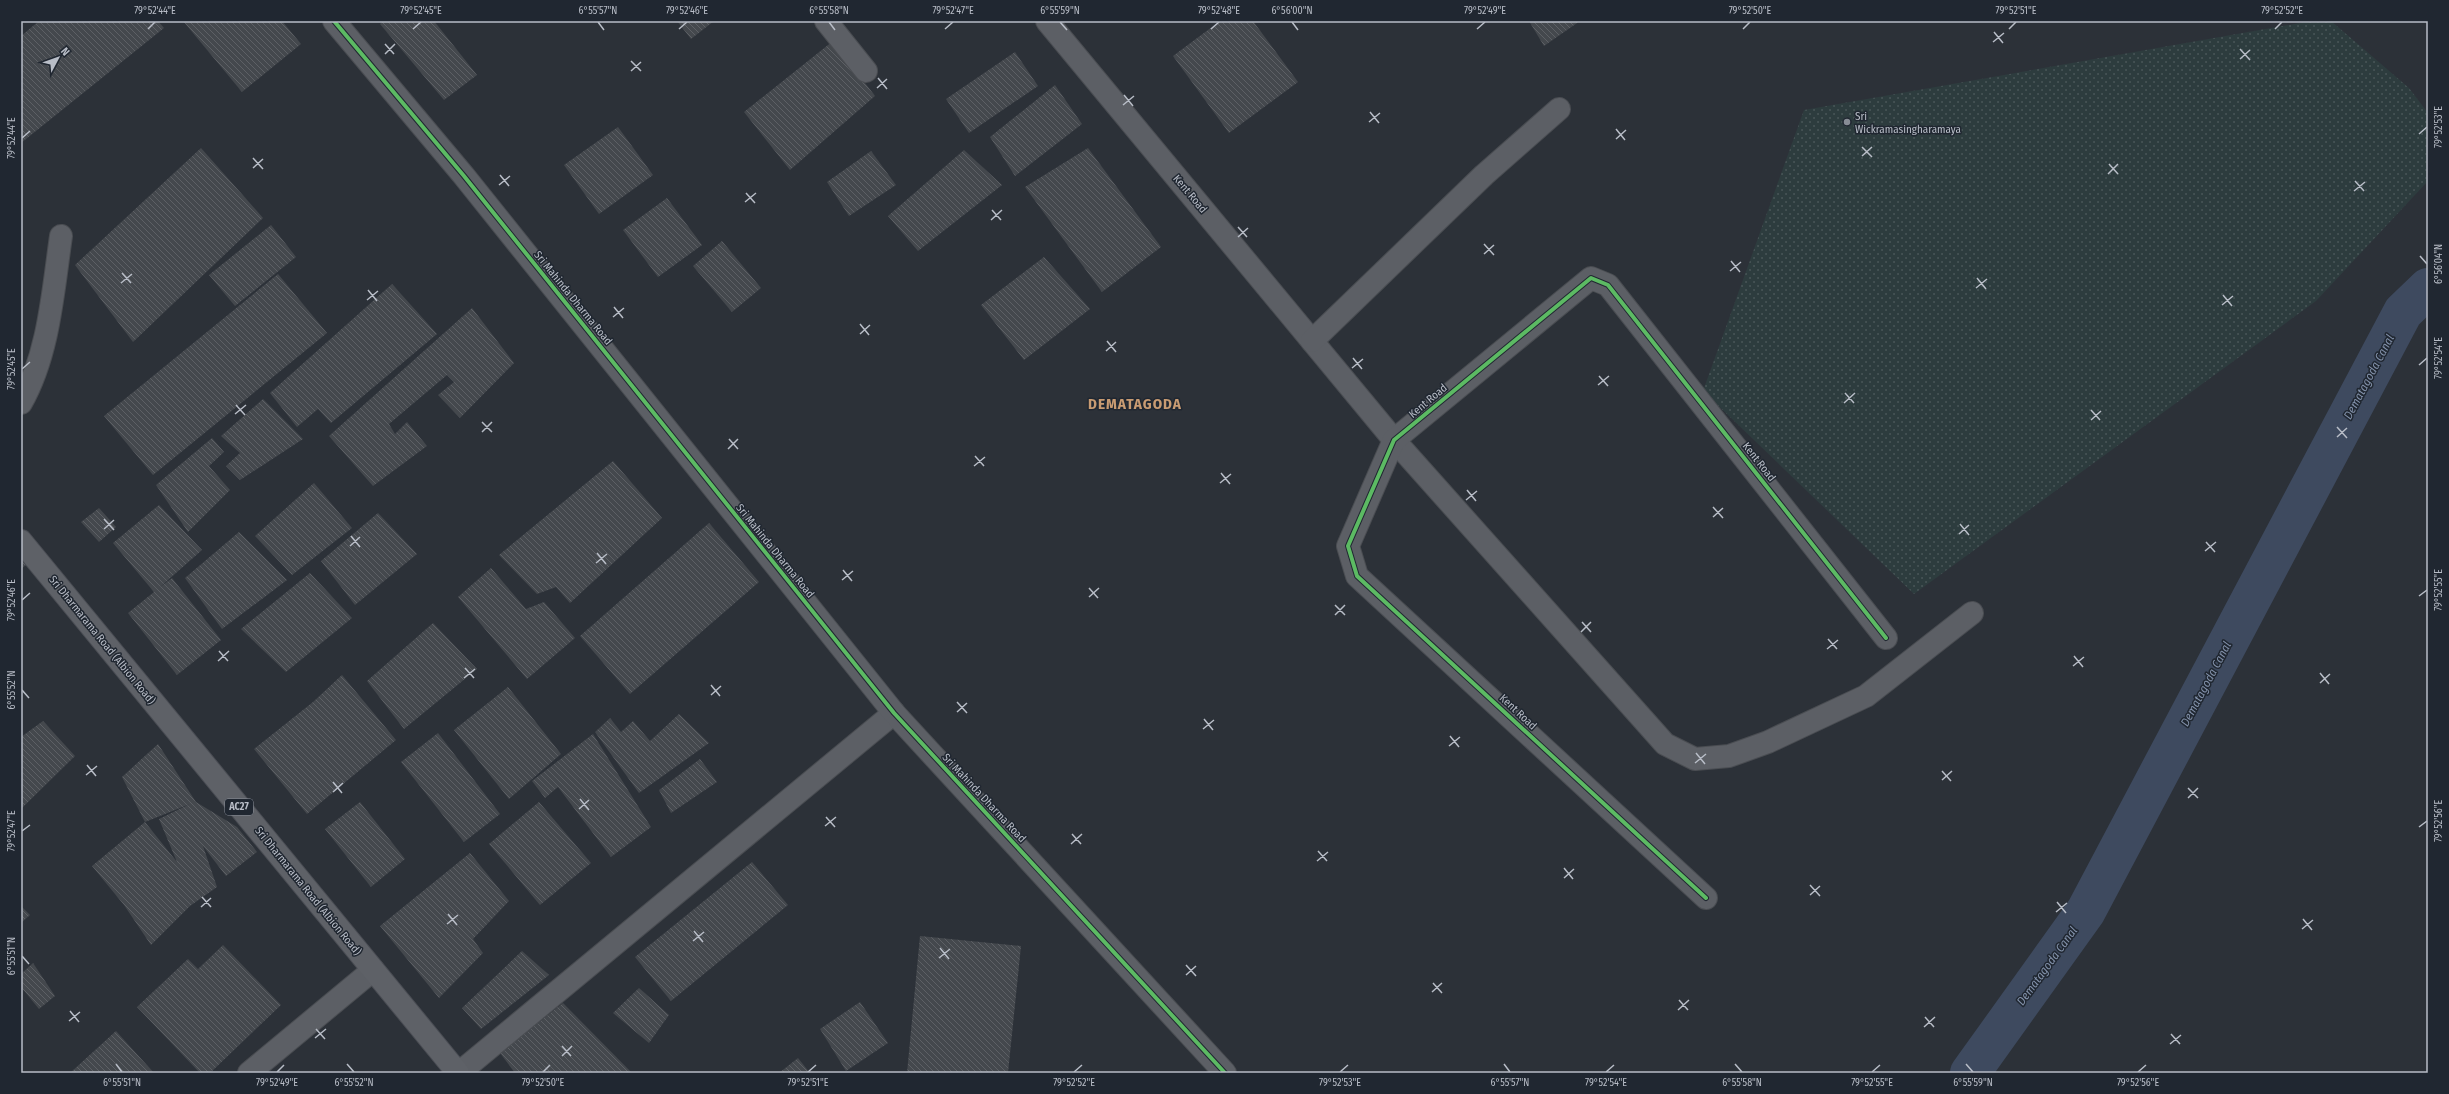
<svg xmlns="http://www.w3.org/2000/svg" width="2449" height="1094" viewBox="0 0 2449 1094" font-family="'Fira Sans Condensed',sans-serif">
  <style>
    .grass { fill: url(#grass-dots) }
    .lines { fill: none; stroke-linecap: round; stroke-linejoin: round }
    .canal { stroke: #3e4a5f; stroke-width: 40 }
    .building { fill: url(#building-back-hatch) }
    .service-casing { stroke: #4a4d52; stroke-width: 24 }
    .minor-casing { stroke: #4a4d52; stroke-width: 24 }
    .tertiary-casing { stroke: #4a4d52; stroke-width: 24 }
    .primary-casing { stroke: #4a4d54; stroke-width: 24 }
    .service { stroke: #5c5f65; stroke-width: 22 }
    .minor { stroke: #5c5f65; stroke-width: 22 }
    .tertiary { stroke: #5c5f65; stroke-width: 22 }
    .primary { stroke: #5e6167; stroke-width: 22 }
    .cycleway-casing { stroke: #202731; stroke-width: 6 }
    .cycleway { stroke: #5cba63; stroke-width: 4 }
    .ticks { fill: none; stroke: #b8bdc7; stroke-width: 1.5 }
    .poi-dot { fill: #878c95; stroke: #202731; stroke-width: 1.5 }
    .labels { text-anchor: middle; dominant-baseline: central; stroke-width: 3; stroke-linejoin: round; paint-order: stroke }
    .shield { fill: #202731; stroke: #8a909a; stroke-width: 1 }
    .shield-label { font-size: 10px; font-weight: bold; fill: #b8bdc7 }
    .poi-label { font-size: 11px; fill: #b8bdc7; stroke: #202731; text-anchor: start }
    .street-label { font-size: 11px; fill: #b8bdc7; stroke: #202731 }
    .water-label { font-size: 12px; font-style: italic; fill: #8392ab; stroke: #202731 }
    .district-label { font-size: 15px; font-weight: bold; letter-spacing: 1px; fill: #c89b72; stroke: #202731 }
    .neatline { fill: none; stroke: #b8bdc7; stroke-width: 1.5 }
    .ticks-label { font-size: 10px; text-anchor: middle; fill: #b8bdc7 }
  </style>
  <defs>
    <pattern id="grass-dots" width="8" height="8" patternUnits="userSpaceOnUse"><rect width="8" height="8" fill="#2d3c3e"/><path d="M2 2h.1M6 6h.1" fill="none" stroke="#495658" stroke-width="1.8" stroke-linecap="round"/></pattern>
    <pattern id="building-back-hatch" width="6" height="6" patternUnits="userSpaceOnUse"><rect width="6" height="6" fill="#44484d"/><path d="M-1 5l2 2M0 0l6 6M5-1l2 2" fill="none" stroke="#5d6065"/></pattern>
  </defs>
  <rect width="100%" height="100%" fill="#2c3138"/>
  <path class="grass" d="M 2311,21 L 2331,21 L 2409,88 L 2428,113 L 2428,181 L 2316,301 L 1914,594 L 1703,391 L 1804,110 Z"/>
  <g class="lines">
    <path class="canal" d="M 1970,1073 L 2086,911 L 2403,312 L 2428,288"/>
  </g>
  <g class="building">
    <path d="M 39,21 L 158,21 L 164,28 L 21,143 L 21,36 Z"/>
    <path d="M 183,21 L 282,21 L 301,44 L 242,92 Z"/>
    <path d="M 383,21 L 434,21 L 477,75 L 444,100 L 380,24 Z"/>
    <path d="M 677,21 L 714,21 L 691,39 Z"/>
    <path d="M 1220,21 L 1253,21 L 1298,82 L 1229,133 L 1173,56 Z"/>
    <path d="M 1529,21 L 1580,21 L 1544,46 Z"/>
    <path d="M 833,41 L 875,96 L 790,170 L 744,112 Z"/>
    <path d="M 1015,52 L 1038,86 L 969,133 L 946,99 Z"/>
    <path d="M 1055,85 L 1082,124 L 1015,176 L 990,137 Z"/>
    <path d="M 618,127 L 653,175 L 599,214 L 564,165 Z"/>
    <path d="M 201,148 L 263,218 L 133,342 L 75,265 Z"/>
    <path d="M 1088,148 L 1161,247 L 1102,292 L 1025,187 Z"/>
    <path d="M 964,150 L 1002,185 L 918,251 L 888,216 Z"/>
    <path d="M 871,151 L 896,185 L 849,216 L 827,182 Z"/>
    <path d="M 667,198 L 702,245 L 658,277 L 623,230 Z"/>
    <path d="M 271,225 L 296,257 L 235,306 L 209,275 Z"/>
    <path d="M 722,241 L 761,288 L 732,312 L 693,266 Z"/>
    <path d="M 1044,257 L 1090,309 L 1024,360 L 981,305 Z"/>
    <path d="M 278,274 L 327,333 L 153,475 L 104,416 Z"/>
    <path d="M 392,284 L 437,334 L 331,423 L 318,409 L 297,427 L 270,393 Z"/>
    <path d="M 472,308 L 514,363 L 460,418 L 438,395 L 454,382 L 447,375 L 389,424 L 395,434 L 407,422 L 427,446 L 373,486 L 329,436 Z"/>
    <path d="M 263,399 L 303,439 L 240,480 L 226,466 L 240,453 L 221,436 Z"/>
    <path d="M 212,438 L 224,452 L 209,466 L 230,490 L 188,532 L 156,485 Z"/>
    <path d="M 613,461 L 662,518 L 570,603 L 556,587 L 537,594 L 499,555 Z"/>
    <path d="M 314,483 L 352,528 L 292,575 L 255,536 Z"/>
    <path d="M 159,505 L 202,550 L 159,588 L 172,578 L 221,640 L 177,675 L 128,613 L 154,592 L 113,543 Z"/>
    <path d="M 99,508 L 116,527 L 99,542 L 81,522 Z"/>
    <path d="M 378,513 L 417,554 L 355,605 L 321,561 Z"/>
    <path d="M 709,523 L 759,582 L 630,694 L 580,636 Z"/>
    <path d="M 239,532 L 287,580 L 222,629 L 185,578 Z"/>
    <path d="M 21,548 L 31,561 L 21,569 Z"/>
    <path d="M 491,568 L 526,609 L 544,602 L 575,638 L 527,679 L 458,597 Z"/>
    <path d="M 310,573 L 352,618 L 286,672 L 241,629 Z"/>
    <path d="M 433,623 L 477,669 L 404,729 L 367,681 Z"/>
    <path d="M 342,675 L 396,740 L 307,814 L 254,749 L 313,702 Z"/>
    <path d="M 508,687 L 561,754 L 509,799 L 454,730 Z"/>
    <path d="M 679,714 L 709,743 L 639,793 L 595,732 L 610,718 L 621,732 L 633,721 L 650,741 Z"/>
    <path d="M 43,721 L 75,756 L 21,809 L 21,737 Z"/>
    <path d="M 438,733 L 500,814 L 464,842 L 401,762 Z"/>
    <path d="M 593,734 L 651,827 L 611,857 L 558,787 L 545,798 L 532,781 Z"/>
    <path d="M 158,744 L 196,802 L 237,827 L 257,852 L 226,876 L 203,846 L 217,887 L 190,906 L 151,945 L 124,905 L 92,866 L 145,822 L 177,862 L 159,819 L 190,804 L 145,822 L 122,777 Z"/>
    <path d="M 700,759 L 717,782 L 671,813 L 659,790 Z"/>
    <path d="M 360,802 L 405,859 L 371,887 L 325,829 Z"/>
    <path d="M 539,802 L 591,863 L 540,905 L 489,844 Z"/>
    <path d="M 470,853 L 509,901 L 473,939 L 483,953 L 439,998 L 380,926 Z"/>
    <path d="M 752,862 L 788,905 L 671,1001 L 635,957 Z"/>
    <path d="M 21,906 L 30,915 L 21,923 Z"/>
    <path d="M 920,936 L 1021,946 L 1008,1073 L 907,1073 Z"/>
    <path d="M 223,945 L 281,1005 L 210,1073 L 200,1073 L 137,1007 L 188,959 L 198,969 Z"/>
    <path d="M 522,951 L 549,975 L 481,1029 L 462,1008 Z"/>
    <path d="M 33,963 L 55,996 L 39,1009 L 21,987 L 21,974 Z"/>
    <path d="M 639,988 L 669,1015 L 649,1043 L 613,1013 Z"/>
    <path d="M 860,1002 L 888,1043 L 846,1071 L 820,1029 Z"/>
    <path d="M 563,1003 L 632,1073 L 515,1073 L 500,1053 Z"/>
    <path d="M 116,1031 L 154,1073 L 70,1073 Z"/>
    <path d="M 798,1058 L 810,1073 L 779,1073 Z"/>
  </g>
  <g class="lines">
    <g class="service-casing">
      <path id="service" d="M 21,403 C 49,354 53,291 61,236"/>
    </g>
    <g class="minor-casing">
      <g id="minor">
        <path d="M 826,21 L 866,71"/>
        <path d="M 1047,21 L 1394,440 L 1665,744 L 1695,759 L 1729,756 L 1768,742 L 1866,696 L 1972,613"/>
        <path d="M 1312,341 L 1484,175 L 1559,109"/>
        <path d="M 1706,898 L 1357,576 L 1348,546 L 1394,440 L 1591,278 L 1608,285 L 1886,638"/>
        <path d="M 249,1073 L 373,970"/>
        <path d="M 459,1073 L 894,713"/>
      </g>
    </g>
    <g class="tertiary-casing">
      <path id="tertiary" d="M 334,21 L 464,176 L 894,713 L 1225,1073"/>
    </g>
    <g class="primary-casing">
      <path id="primary" d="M 21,541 L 458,1073"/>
    </g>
    <use href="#service" class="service"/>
    <use href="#minor" class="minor"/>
    <use href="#tertiary" class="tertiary"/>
    <use href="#primary" class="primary"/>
    <g class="cycleway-casing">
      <g id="cycleway">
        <path d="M 334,21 L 464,176 L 894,713 L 1225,1073"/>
        <path d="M 1706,898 L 1357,576 L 1348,546 L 1394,440 L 1591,278 L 1608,285 L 1886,638"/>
      </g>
    </g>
    <use href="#cycleway" class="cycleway"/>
  </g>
  <path class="ticks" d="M 598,22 L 604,30M 829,22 L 835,30M 1060,22 L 1067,30M 1292,22 L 1298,30M 148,29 L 155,22M 413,29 L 421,22M 679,29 L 687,22M 945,29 L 953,22M 1211,29 L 1219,22M 1477,29 L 1485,22M 1743,29 L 1750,22M 2009,29 L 2016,22M 2275,29 L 2282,22M 1994,32 L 2003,43M 1993,42 L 2004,33M 385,44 L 394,54M 2240,49 L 2250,60M 385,54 L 395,44M 2240,59 L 2250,50M 631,61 L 641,71M 631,71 L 641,62M 878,78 L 887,89M 877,88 L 887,79M 1124,95 L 1133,106M 1123,105 L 1134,96M 1370,112 L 1379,123M 1369,122 L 1380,113M 1616,129 L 1625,140M 2419,134 L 2427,127M 22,138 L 30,131M 1616,139 L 1626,130M 1862,147 L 1872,157M 1862,156 L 1872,147M 253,158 L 263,169M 2109,164 L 2118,174M 253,168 L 263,159M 2108,174 L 2118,164M 500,175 L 509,186M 2355,181 L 2364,191M 499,185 L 510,176M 2354,191 L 2365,182M 746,193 L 755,203M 745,202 L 756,193M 992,210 L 1001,220M 991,220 L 1002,210M 1238,227 L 1247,237M 1238,237 L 1248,228M 1484,244 L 1494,255M 1484,254 L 1494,245M 2420,256 L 2427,264M 1731,261 L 1740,272M 1730,271 L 1741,262M 122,273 L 131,283M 1977,278 L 1986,289M 121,283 L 132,274M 1976,288 L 1987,279M 368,290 L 377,301M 2223,295 L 2232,306M 367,300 L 378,291M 2222,305 L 2233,296M 614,307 L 623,318M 613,317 L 624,308M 860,324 L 869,335M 860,334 L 870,325M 1107,341 L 1116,352M 1106,351 L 1116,342M 1353,358 L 1362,369M 2419,365 L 2427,358M 1352,368 L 1363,359M 22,369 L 30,362M 1599,376 L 1608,386M 1598,385 L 1609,376M 1845,393 L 1854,403M 1844,403 L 1855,393M 236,405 L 245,415M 2091,410 L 2100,420M 235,414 L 246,405M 2091,420 L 2101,411M 482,422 L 492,432M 2337,427 L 2347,438M 482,432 L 492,422M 2337,437 L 2347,428M 729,439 L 738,449M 728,449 L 738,439M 975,456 L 984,466M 974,466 L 985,457M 1221,473 L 1230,484M 1220,483 L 1231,474M 1467,490 L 1476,501M 1466,500 L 1477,491M 1713,507 L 1723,518M 1713,517 L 1723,508M 104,519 L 114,530M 1960,524 L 1969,535M 104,529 L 114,520M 1959,534 L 1969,525M 351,536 L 360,547M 2206,542 L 2215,552M 350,546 L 360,537M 2205,551 L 2216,542M 597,553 L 606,564M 596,563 L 607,554M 843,570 L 852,581M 842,580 L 853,571M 1089,588 L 1098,598M 2419,596 L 2427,590M 1089,597 L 1099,588M 22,600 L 30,593M 1335,605 L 1345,615M 1335,615 L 1345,605M 1582,622 L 1591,632M 1581,632 L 1591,622M 1828,639 L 1837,649M 1827,649 L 1838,640M 219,651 L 228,661M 2074,656 L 2083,667M 218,661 L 229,651M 2073,666 L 2084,657M 465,668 L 474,678M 2320,673 L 2329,684M 464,678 L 475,669M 2320,683 L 2330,674M 711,685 L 720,696M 22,690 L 29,698M 711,695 L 721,686M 957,702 L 967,713M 957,712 L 967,703M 1204,719 L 1213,730M 1203,729 L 1214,720M 1450,736 L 1459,747M 1449,746 L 1460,737M 1696,753 L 1705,764M 1695,763 L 1706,754M 87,765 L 96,776M 1942,771 L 1951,781M 86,775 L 97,766M 1942,780 L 1952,771M 333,782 L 342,793M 2188,788 L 2198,798M 333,792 L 343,783M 2188,798 L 2198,788M 580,799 L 589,810M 579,809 L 589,800M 826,817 L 835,827M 825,826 L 836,817M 2419,827 L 2427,821M 22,831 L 30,825M 1072,834 L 1081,844M 1071,844 L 1082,834M 1318,851 L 1327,861M 1317,861 L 1328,852M 1564,868 L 1573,879M 1564,878 L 1574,869M 1810,885 L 1820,896M 1810,895 L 1820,886M 202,897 L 211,907M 2057,902 L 2066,913M 201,907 L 211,898M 2056,912 L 2067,903M 448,914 L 457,925M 2303,919 L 2312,930M 447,924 L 458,915M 2302,929 L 2313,920M 694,931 L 703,942M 693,941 L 704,932M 940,948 L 949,959M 22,956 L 29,964M 939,958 L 950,949M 1186,965 L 1196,976M 1186,975 L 1196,966M 1433,983 L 1442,993M 1432,992 L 1442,983M 1679,1000 L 1688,1010M 1678,1010 L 1689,1000M 70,1011 L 79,1022M 1925,1017 L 1934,1027M 69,1021 L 80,1012M 1924,1027 L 1935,1017M 316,1029 L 325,1039M 2171,1034 L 2180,1044M 315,1038 L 326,1029M 2170,1044 L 2181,1035M 562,1046 L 571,1056M 562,1056 L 572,1046M 116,1064 L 122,1072M 347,1064 L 354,1072M 1504,1064 L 1510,1072M 1735,1064 L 1742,1072M 1966,1064 L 1973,1072M 277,1072 L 284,1065M 543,1072 L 550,1065M 808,1072 L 816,1065M 1074,1072 L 1082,1065M 1340,1072 L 1348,1065M 1606,1072 L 1614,1065M 1872,1072 L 1880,1065M 2138,1072 L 2146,1065"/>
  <circle class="poi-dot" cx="1847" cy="122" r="4"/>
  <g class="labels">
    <rect class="shield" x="225" y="799" width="28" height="16" rx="3"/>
    <g class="shield-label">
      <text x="239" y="807">AC27</text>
    </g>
    <g class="poi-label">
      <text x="1855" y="116">Sri<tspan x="1855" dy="13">Wickramasingharamaya</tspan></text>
    </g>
    <g class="street-label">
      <text transform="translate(1190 194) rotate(50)">Kent Road</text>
      <text transform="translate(573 298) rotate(51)">Sri Mahinda Dharma Road</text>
      <text transform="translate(1428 401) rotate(-40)">Kent Road</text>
      <text transform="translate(1759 462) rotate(52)">Kent Road</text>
      <text transform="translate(775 551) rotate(51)">Sri Mahinda Dharma Road</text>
      <text transform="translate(102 640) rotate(51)">Sri Dharmarama Road (Albion Road)</text>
      <text transform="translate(1518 712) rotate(43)">Kent Road</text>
      <text transform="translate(984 798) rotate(47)">Sri Mahinda Dharma Road</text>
      <text transform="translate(308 891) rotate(51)">Sri Dharmarama Road (Albion Road)</text>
    </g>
    <g class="water-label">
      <text transform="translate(2369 377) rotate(-62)">Dematagoda Canal</text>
      <text transform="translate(2206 684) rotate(-62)">Dematagoda Canal</text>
      <text transform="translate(2047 966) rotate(-54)">Dematagoda Canal</text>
    </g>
    <g class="district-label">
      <text x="1135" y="404">DEMATAGODA</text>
    </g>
  </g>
  <rect width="2449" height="1094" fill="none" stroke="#202731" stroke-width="44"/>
  <g transform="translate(58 58) rotate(49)" stroke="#202731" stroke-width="3" paint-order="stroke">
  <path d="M0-3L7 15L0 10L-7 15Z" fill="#b8bdc7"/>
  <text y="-6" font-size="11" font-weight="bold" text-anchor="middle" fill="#b8bdc7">N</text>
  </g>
  <rect x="22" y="22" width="2405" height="1050" class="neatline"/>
  <g class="ticks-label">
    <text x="155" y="14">79°52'44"E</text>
    <text x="421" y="14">79°52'45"E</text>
    <text x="598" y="14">6°55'57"N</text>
    <text x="687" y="14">79°52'46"E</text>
    <text x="829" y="14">6°55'58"N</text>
    <text x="953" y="14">79°52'47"E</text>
    <text x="1060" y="14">6°55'59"N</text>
    <text x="1219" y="14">79°52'48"E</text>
    <text x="1292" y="14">6°56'00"N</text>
    <text x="1485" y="14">79°52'49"E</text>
    <text x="1750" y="14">79°52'50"E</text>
    <text x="2016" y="14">79°52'51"E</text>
    <text x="2282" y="14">79°52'52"E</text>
    <text transform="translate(2438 127) rotate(-90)" y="4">79°52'53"E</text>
    <text transform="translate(11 138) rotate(-90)" y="4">79°52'44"E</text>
    <text transform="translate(2438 264) rotate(-90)" y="4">6°56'04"N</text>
    <text transform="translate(2438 358) rotate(-90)" y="4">79°52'54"E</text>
    <text transform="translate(11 369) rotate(-90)" y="4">79°52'45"E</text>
    <text transform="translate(2438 590) rotate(-90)" y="4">79°52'55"E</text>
    <text transform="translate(11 600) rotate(-90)" y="4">79°52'46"E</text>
    <text transform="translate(11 690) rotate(-90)" y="4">6°55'52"N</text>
    <text transform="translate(2438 821) rotate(-90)" y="4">79°52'56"E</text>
    <text transform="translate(11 831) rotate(-90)" y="4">79°52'47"E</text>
    <text transform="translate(11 956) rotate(-90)" y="4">6°55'51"N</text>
    <text x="122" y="1086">6°55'51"N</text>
    <text x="277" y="1086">79°52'49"E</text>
    <text x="354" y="1086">6°55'52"N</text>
    <text x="543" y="1086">79°52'50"E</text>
    <text x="808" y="1086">79°52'51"E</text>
    <text x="1074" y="1086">79°52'52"E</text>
    <text x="1340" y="1086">79°52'53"E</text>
    <text x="1510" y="1086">6°55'57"N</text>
    <text x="1606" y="1086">79°52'54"E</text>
    <text x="1742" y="1086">6°55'58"N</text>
    <text x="1872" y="1086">79°52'55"E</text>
    <text x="1973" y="1086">6°55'59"N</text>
    <text x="2138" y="1086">79°52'56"E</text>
  </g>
</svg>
